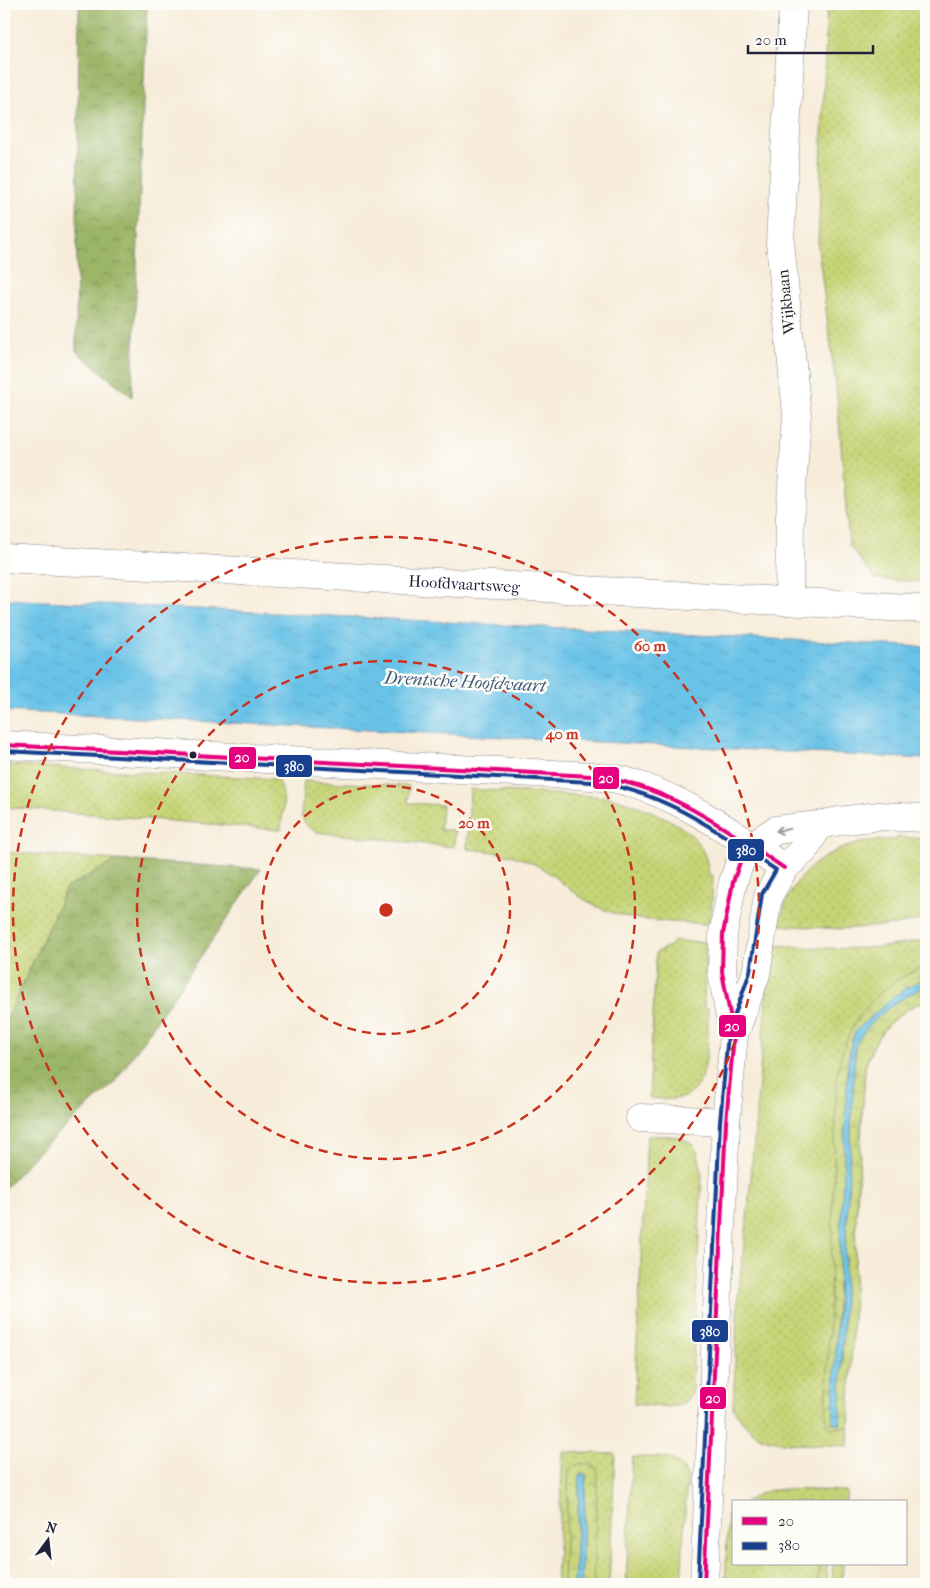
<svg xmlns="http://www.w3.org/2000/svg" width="930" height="1588" viewBox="0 0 930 1588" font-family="'IM FELL French Canon',serif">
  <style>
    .grass { fill: url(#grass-dots); stroke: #747b58 }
    .forest { fill: url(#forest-crowns); stroke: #5f6c51 }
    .wetland { fill: url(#wetland-marsh); stroke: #747b58 }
    .water { fill: url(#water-ripples); stroke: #467291 }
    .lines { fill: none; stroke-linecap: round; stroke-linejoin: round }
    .street-casing { stroke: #8c878a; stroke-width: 29 }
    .street { stroke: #fff; stroke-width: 28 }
    .bus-1-casing { stroke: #fdfcf7; stroke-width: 8 }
    .bus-2-casing { stroke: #fdfcf7; stroke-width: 8 }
    .bus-1 { stroke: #e5007d; stroke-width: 4 }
    .bus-2 { stroke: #19408f; stroke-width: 4 }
    .oneway { stroke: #9c9ca7 }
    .ring { fill: none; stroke: #c8321e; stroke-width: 2.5; stroke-dasharray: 9 6 }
    .bus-dot { fill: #22223b; stroke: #fdfcf7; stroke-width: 2 }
    .labels { text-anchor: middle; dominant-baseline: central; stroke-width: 5; stroke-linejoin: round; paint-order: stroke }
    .street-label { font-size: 16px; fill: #22223b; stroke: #fdfcf7 }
    .water-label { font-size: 18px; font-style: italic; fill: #3b5a77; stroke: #fdfcf7 }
    .centre { fill: #c8321e; stroke: #fdfcf7; stroke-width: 2.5 }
    .ring-label { font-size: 15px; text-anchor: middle; font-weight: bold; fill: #c8321e; stroke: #fdfcf7; stroke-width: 5; stroke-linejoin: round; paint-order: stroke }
    .line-badge { stroke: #fdfcf7; stroke-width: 2 }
    .badge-label { font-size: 14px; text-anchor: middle; font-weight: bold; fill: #fff }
  </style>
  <defs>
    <pattern id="grass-dots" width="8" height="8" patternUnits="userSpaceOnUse" patternTransform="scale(1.25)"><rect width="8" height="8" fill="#c6d476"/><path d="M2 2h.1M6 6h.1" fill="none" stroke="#aab667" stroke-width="1.8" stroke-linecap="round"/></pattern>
    <pattern id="forest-crowns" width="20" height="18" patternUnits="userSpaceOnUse" patternTransform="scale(1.25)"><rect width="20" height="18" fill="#9cb667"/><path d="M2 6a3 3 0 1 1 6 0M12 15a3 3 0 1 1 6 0" fill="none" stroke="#7f9456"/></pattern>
    <pattern id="wetland-marsh" width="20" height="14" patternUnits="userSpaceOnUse" patternTransform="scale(1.25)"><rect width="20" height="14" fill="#c6d476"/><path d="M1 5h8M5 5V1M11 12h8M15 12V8" fill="none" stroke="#aab667"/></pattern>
    <pattern id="water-ripples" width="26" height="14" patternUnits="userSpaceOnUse" patternTransform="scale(1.25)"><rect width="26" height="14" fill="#69c2e7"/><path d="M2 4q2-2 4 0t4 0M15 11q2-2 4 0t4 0" fill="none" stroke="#5ba6c7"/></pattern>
  </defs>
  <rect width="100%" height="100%" fill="#fdfcf7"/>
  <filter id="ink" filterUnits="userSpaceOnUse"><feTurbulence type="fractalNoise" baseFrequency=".02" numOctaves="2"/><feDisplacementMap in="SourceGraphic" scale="10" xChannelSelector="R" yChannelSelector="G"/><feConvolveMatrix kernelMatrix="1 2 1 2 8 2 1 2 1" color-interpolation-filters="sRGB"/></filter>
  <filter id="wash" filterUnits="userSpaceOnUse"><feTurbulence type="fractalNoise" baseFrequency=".0096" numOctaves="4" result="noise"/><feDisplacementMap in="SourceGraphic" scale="20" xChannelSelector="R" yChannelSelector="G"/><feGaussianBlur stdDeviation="1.12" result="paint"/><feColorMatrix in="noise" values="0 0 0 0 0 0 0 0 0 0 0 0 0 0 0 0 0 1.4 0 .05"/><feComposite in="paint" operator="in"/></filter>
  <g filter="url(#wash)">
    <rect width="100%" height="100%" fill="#f7ecd9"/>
    <g class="grass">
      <path d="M 827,4 L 926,4 L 926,582 L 875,579 L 849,545 L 837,396 L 818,247 Z"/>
      <path d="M 6,765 L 276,779 C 288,792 282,813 281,830 L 4,807 L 4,773 L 5,773 Z"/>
      <path d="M 304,781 L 409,786 L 408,803 L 442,805 L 440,830 L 455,830 L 454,847 L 316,832 L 306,825 L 301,816 Z"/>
      <path d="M 470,789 L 608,797 C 630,801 681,821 695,839 C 704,850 708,862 709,875 L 713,875 L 711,922 L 705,924 C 668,921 628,923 594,905 C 572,894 555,874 534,864 C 513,853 490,851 467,849 Z"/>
      <path d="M 897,837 L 926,839 L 926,919 L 895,925 L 842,929 L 779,925 C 782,914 785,902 791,892 C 812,854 855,838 896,840 Z"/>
      <path d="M 4,852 L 117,860 L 66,888 L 4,1026 Z"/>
      <path d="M 926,939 L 926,977 L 897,994 L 856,1032 L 842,1219 L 836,1322 L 833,1423 L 840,1425 L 855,1046 L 926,986 L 926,1000 C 892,1015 876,1032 865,1068 L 857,1200 L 848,1446 C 826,1445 780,1445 761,1437 C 750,1432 741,1419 733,1409 L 738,1296 L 747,1221 L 768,977 L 772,945 C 824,948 876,953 926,939 Z"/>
      <path d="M 673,941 L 706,942 L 704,1007 L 708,1008 C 707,1034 712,1085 684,1097 C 673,1101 661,1099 649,1098 L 656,953 L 672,944 Z"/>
      <path d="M 647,1136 C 665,1136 689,1133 697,1152 C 700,1159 700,1166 702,1172 L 692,1389 C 690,1396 687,1402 680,1405 C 672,1409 644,1405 634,1404 Z"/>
      <path d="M 563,1452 L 615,1454 L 609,1584 L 581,1584 L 586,1474 L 580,1474 L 574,1584 L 556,1584 Z"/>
      <path d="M 632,1457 C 652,1458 681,1452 687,1477 L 681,1584 L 626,1584 Z"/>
      <path d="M 780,1489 L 846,1491 L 846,1502 L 745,1502 C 757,1494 766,1490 780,1489 Z"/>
      <path d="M 734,1510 L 734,1564 L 819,1564 L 818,1584 L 725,1584 L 728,1514 Z"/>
    </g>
    <g class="forest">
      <path d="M 79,4 L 147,4 L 132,397 L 76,351 Z"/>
      <path d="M 117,860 L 261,869 L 114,1083 L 37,1153 L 4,1189 L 4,1026 L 66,888 Z"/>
    </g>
    <g class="wetland">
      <path d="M 926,966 L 926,977 L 897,994 L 863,1024 L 856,1032 L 852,1040 L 848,1062 L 842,1219 L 836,1322 L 840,1425 L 845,1257 L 855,1046 C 867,1019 900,998 926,986 L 926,1000 C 892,1015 876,1032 865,1068 L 857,1200 L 849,1427 L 831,1428 L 826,1423 L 837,1075 C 846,1021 876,985 926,966 Z"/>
      <path d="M 578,1464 C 586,1464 596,1463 598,1473 L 593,1584 L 581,1584 L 586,1474 L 580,1475 L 574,1584 L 563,1584 L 569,1470 Z"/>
      <path d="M 819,1564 L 827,1564 L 826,1584 L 818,1584 Z"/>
      <path d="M 833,1564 L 843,1564 L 842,1584 L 832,1584 Z"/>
    </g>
    <g class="water">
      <path d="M 4,599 L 926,647 L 926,759 L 4,711 Z"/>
      <path d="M 926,977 L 926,986 C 900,998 867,1019 855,1047 L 845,1257 L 840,1425 L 833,1423 C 837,1303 843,1183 848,1062 L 852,1040 L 855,1032 L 863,1024 L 897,994 Z"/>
      <path d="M 580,1474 L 586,1474 L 581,1584 L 574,1584 Z"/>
    </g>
  </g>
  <g filter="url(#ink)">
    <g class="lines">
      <g class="street-casing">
        <g id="street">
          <path id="s1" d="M 4,558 L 926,609"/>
          <path d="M 789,601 L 790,517 L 797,415 L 780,242 L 793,4"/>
          <path d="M 4,745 L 591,776 C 602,777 614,778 625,781 C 684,798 735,835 784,868"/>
          <path d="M 733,1034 L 722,972 L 723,934 L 733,882 L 740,862 L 751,846 L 776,830 L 819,825 L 839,821 L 879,816 L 926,818"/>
          <path d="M 640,1118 L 726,1122"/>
          <path d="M 704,1584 L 726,1122 L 734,1035 L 756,974 L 768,896 L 784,868 L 805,849 L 819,825"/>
        </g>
      </g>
      <use href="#street" class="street"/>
      <g class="bus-1-casing">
        <g id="bus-1">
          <path d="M 4,745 L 591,776 C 664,783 725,828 784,868"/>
          <path d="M 704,1584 L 726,1122 L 734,1035 L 722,972 L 723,934 L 733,882 L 740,862 L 751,846"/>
        </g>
      </g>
      <g class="bus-2-casing">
        <path id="bus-2" d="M 4,751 L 591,782 C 660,789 719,832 776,870 L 762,894 L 750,972 L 728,1034 L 720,1122 L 698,1584"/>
      </g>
      <use href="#bus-1" class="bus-1"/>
      <use href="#bus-2" class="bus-2"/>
    </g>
    <defs><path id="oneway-shaft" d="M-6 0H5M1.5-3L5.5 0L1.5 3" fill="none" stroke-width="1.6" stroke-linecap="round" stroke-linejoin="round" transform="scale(1.25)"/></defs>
    <use class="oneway" href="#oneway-shaft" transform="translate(783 830) rotate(171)"/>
  </g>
  <g class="ring">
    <circle cx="386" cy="910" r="124"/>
    <circle cx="386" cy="910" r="249"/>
    <circle cx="386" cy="910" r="373"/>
  </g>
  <circle class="bus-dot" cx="193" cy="755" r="4.5"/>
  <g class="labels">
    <g class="street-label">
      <text transform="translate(786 302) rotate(-96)">Wijkbaan</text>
      <text stroke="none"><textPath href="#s1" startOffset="461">Hoofdvaartsweg</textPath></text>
    </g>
    <g class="water-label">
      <text transform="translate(465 682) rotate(3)">Drentsche Hoofdvaart</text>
    </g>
  </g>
  <circle cx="386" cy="910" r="8" class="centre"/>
  <g class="ring-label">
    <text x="650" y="651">60 m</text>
    <text x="562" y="739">40 m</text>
    <text x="474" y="828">20 m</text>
  </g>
  <g class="line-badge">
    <rect x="228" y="746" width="29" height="24" rx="5" fill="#e5007d"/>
    <rect x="275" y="754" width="38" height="24" rx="5" fill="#19408f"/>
    <rect x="592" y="766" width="28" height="24" rx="5" fill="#e5007d"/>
    <rect x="727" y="838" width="38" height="24" rx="5" fill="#19408f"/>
    <rect x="718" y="1014" width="29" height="24" rx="5" fill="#e5007d"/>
    <rect x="691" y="1319" width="38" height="24" rx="5" fill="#19408f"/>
    <rect x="699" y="1386" width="28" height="24" rx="5" fill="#e5007d"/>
  </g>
  <g class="badge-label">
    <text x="242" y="762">20</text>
    <text x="294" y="771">380</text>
    <text x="606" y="783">20</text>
    <text x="746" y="855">380</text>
    <text x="732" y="1031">20</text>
    <text x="710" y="1336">380</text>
    <text x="713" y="1403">20</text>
  </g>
  <rect width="930" height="1588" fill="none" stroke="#fdfcf7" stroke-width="20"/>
  <rect x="732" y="1500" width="175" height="65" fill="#fdfcf7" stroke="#a5a5ac"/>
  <rect x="742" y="1517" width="25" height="8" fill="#e5007d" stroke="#a5a5ac"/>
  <text x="778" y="1526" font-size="15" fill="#22223b">20</text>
  <rect x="742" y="1542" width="25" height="8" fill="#19408f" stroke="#a5a5ac"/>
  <text x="778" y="1550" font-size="15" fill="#22223b">380</text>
  <g transform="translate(48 1540) rotate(15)" stroke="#fdfcf7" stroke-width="4" paint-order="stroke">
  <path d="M0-4L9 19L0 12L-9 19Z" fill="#22223b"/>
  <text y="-8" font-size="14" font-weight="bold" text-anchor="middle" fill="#22223b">N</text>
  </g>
  <path d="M748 45v8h125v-8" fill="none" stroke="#22223b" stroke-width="2.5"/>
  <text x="755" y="45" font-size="15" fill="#22223b" stroke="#fdfcf7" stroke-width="4" paint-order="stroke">20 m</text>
</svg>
